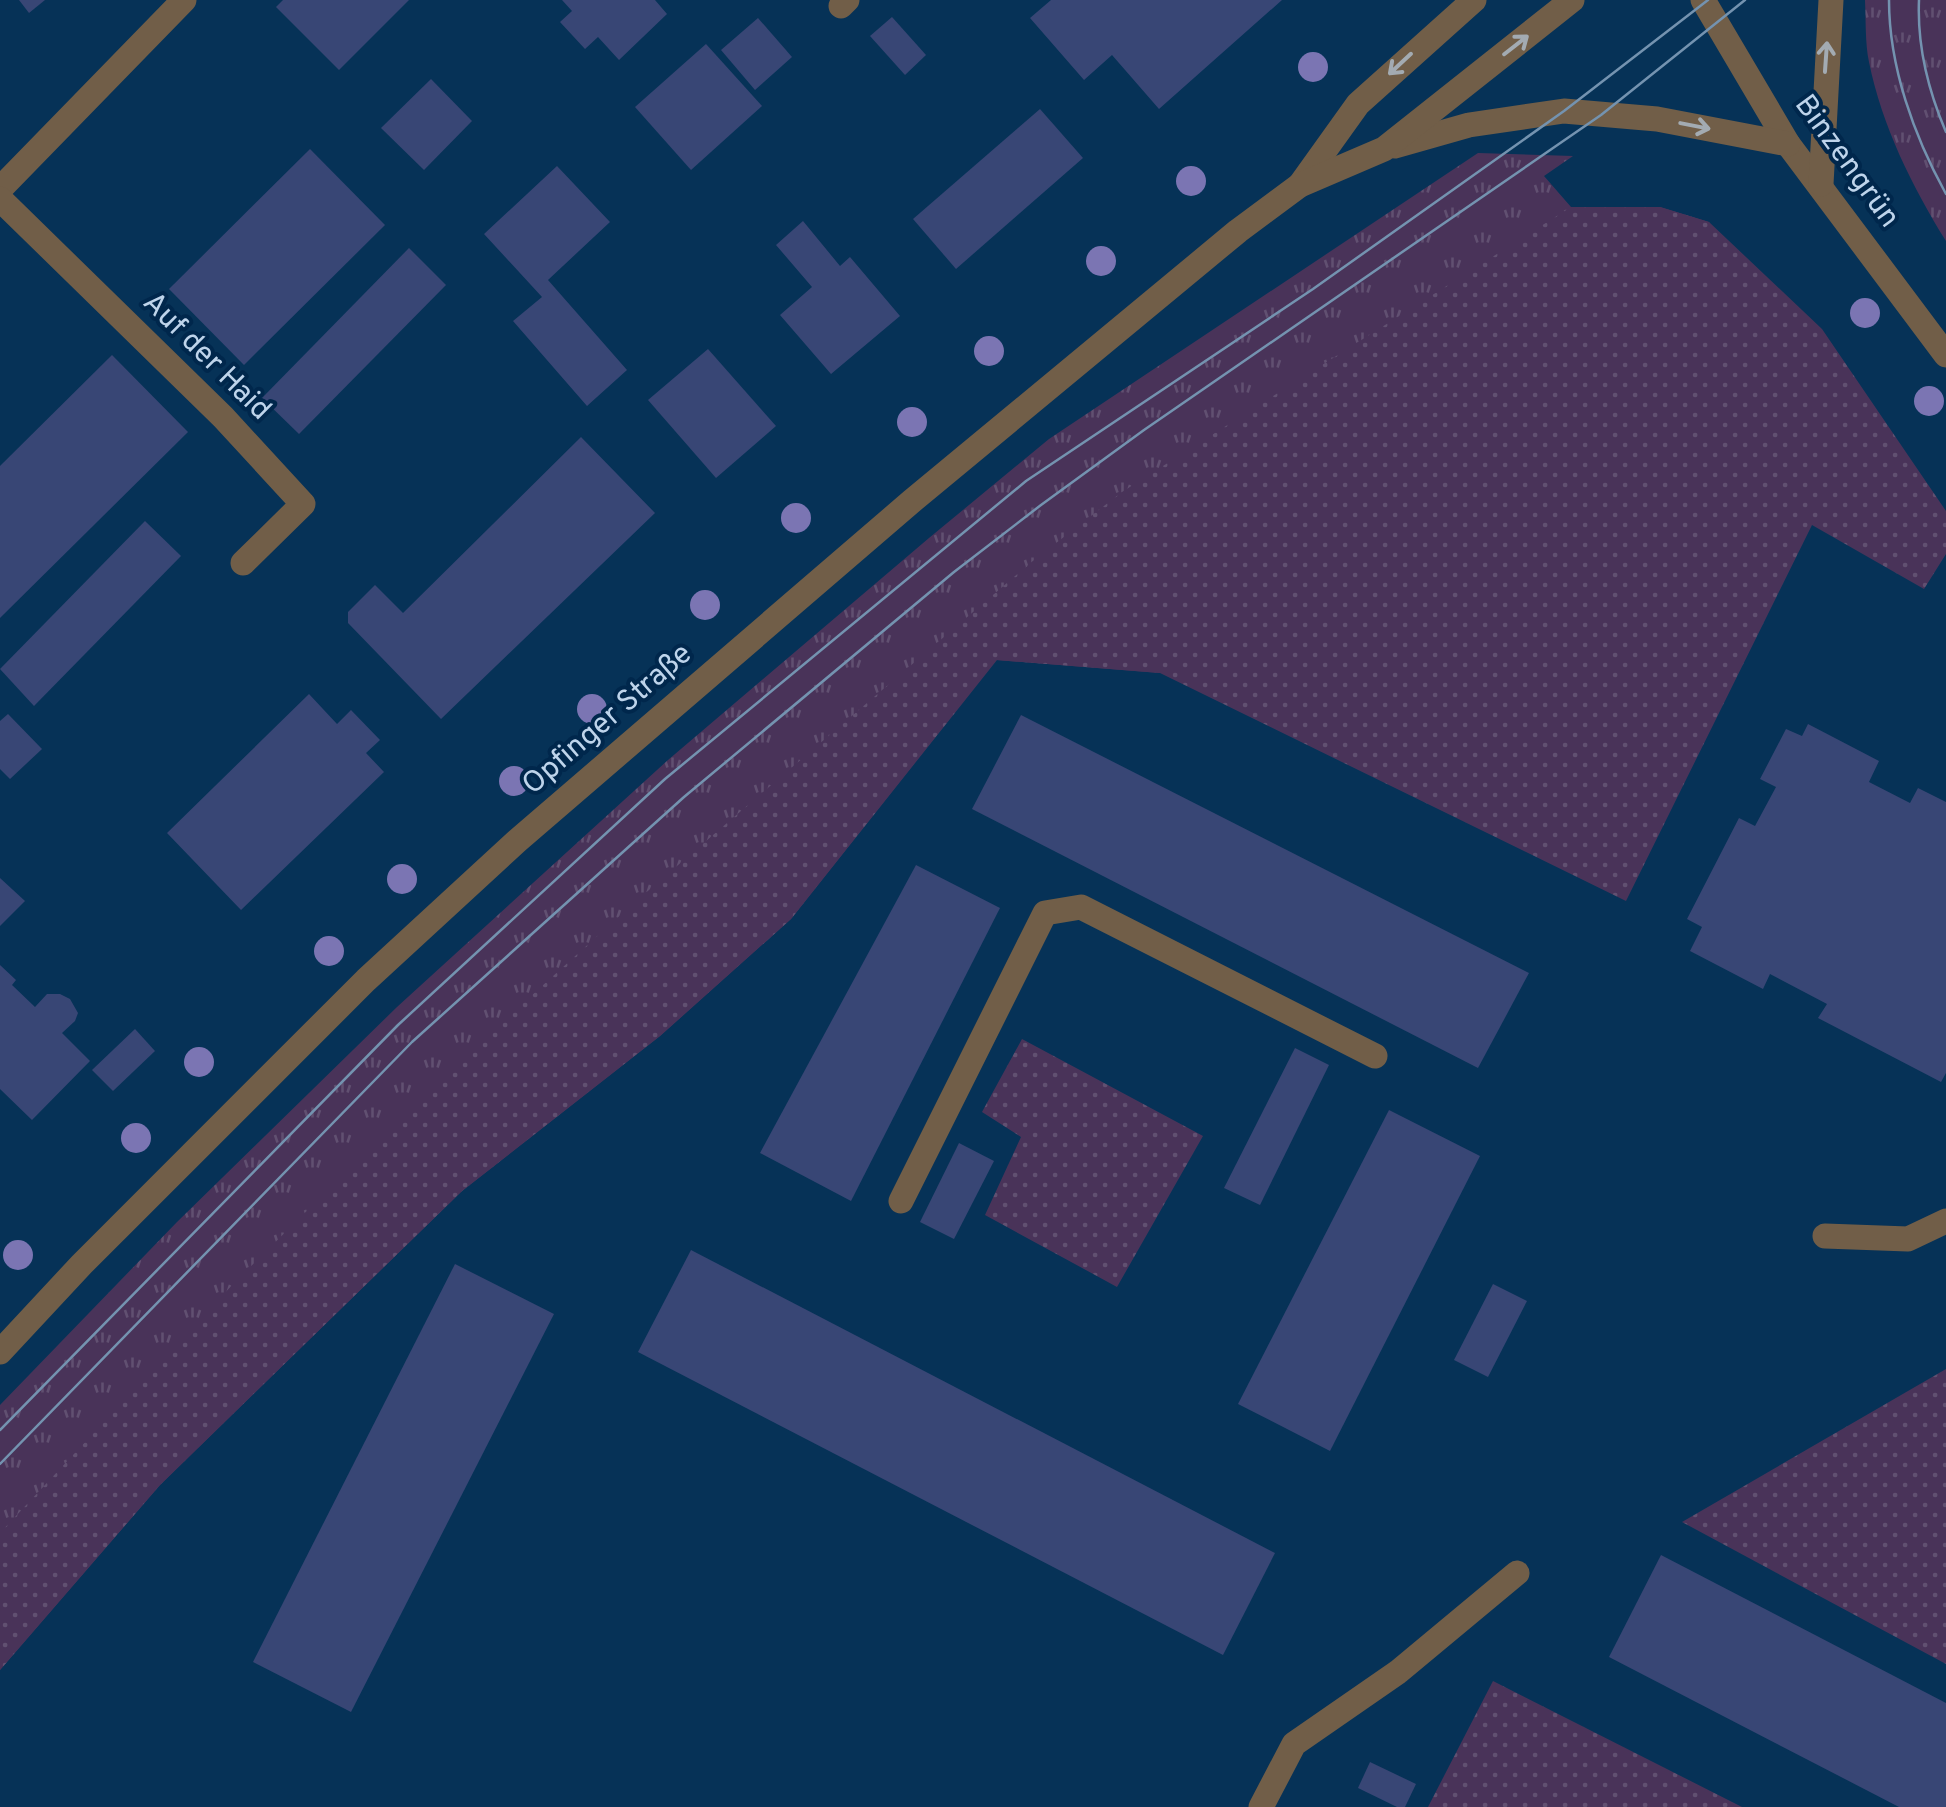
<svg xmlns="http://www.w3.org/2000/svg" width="1946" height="1807" viewBox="0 0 1946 1807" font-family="Overpass,sans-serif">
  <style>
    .grass { fill: url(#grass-tufts) }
    .park { fill: url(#park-dots) }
    .building { fill: #384675 }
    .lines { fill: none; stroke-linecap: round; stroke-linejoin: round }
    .minor { stroke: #715e48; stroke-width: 25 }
    .tram { stroke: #7493b0; stroke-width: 2.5 }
    .tree { fill: #7b75b3 }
    .oneway { stroke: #a3abb2 }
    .labels { text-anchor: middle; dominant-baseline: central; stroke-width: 8; stroke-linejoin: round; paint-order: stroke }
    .street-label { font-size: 30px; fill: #bed4eb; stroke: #00274c }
  </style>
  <defs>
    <pattern id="grass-tufts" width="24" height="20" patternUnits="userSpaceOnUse" patternTransform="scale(2.5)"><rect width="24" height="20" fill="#493359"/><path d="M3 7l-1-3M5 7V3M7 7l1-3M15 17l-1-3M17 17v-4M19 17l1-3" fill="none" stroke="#615071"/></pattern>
    <pattern id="park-dots" width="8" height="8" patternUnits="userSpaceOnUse" patternTransform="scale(2.5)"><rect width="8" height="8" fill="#493359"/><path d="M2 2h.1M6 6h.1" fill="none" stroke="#615071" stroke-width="1.8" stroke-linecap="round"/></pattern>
  </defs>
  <rect width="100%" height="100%" fill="#063257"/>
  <g class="grass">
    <path d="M 1865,0 L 1946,0 L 1946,241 C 1912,186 1882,126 1869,62 C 1865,43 1866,20 1865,0 Z"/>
    <path d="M 1478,153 L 1573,156 L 1544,176 L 1571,207 L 1660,207 L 1709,222 L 1862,458 L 1160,673 L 996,660 L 791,919 L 660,1036 L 462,1191 L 160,1485 L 0,1670 L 0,1405 L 177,1222 L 397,1007 L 668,760 L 929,538 L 1049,439 Z"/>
  </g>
  <g class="park">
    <path d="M 1571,207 L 1660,207 L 1709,222 L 1822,329 L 1946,511 L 1946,554 L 1924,589 L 1812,525 L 1626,901 L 1160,673 L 997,660 L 791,919 L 660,1036 L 462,1191 L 160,1485 L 0,1670 L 0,1533 L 235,1282 L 448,1071 L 635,902 L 1029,564 L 1122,492 Z"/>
    <path d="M 1022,1039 L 1203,1136 L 1117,1287 L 985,1215 L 1021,1137 L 982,1112 Z"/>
    <path d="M 1946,1369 L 1946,1664 L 1682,1522 Z"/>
    <path d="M 1493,1681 L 1742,1807 L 1428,1807 Z"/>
  </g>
  <g class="building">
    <path d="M 19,0 L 45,0 L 29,13 Z"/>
    <path d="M 283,0 L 409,0 L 339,70 L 276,7 Z"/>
    <path d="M 562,0 L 655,0 L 667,14 L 619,60 L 598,37 L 585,49 L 560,22 L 572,11 Z"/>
    <path d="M 1051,0 L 1282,0 L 1159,109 L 1112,55 L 1084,80 L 1030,18 Z"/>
    <path d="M 892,17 L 926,55 L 905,75 L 870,36 Z"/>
    <path d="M 758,18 L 792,57 L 755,90 L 721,50 Z"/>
    <path d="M 706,44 L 762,106 L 691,170 L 635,107 Z"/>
    <path d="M 431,79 L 472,121 L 424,170 L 381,128 Z"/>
    <path d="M 1040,109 L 1083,158 L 956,269 L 913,219 Z"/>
    <path d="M 310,149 L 385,225 L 244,365 L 169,289 Z"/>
    <path d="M 557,166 L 610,222 L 548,280 L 627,370 L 587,406 L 513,321 L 542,297 L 484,234 Z"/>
    <path d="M 803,221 L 840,266 L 850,257 L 900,316 L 831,374 L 780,315 L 812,287 L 776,245 Z"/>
    <path d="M 409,248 L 446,285 L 299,434 L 262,398 Z"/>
    <path d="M 708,349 L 776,426 L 716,478 L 648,400 Z"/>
    <path d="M 112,355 L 188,432 L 0,618 L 0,466 Z"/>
    <path d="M 581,437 L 655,513 L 441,719 L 348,623 L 348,612 L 375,585 L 403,613 Z"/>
    <path d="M 145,521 L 181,556 L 34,706 L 0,669 Z"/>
    <path d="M 309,694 L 337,724 L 351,710 L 380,740 L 366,753 L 384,772 L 241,910 L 167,833 Z"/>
    <path d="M 8,714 L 42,749 L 10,779 L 0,769 L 0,721 Z"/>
    <path d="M 1021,715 L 1529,973 L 1478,1068 L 972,809 Z"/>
    <path d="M 1808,724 L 1879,761 L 1869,782 L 1910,803 L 1918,788 L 1946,802 L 1946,1073 L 1941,1082 L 1818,1018 L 1827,1004 L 1770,974 L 1763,989 L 1690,951 L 1702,927 L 1687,919 L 1739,818 L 1755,826 L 1776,787 L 1760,779 L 1786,729 L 1802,736 Z"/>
    <path d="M 916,865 L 1000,908 L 851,1201 L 760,1153 Z"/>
    <path d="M 0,878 L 25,901 L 0,926 Z"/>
    <path d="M 0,965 L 16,980 L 12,985 L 35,1007 L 47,994 L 60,994 L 70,999 L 78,1013 L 75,1021 L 62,1033 L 90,1061 L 32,1120 L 0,1089 Z"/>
    <path d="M 135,1029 L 155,1051 L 113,1091 L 92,1070 Z"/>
    <path d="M 1295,1048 L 1329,1065 L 1260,1205 L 1224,1188 Z"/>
    <path d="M 1389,1110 L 1480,1156 L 1330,1451 L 1238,1404 Z"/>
    <path d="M 959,1143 L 994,1161 L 954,1239 L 920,1222 Z"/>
    <path d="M 691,1250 L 1275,1553 L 1223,1655 L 638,1352 Z"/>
    <path d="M 455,1264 L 554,1314 L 351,1712 L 253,1662 Z"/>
    <path d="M 1493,1284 L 1527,1301 L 1488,1377 L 1454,1360 Z"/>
    <path d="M 1661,1555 L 1946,1703 L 1946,1807 L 1899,1807 L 1609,1657 Z"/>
    <path d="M 1370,1762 L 1416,1784 L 1405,1807 L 1397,1807 L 1358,1788 Z"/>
  </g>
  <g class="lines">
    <g class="minor">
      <path d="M 1703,0 L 1788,144 L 1946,355"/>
      <path d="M 841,6 L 847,0"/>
      <path d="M 1395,146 L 1469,125 L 1564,111 L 1657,119 L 1788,144"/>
      <path d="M 1821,184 L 1831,0"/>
      <path d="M 1300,185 L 1358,104 L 1474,0"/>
      <path d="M 0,189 L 184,0"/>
      <path d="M 0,199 L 223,417 L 303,504 L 243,563"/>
      <path d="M 901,1201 L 1045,913 L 1081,907 L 1375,1056"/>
      <path d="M 1825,1236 L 1908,1239 L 1946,1221"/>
      <path d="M 0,1352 L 82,1264 L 366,980 L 517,841 L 912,501 L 1238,231 L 1300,185 L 1384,149 L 1572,0"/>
      <path d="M 1261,1807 L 1294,1744 L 1398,1672 L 1517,1573"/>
    </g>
    <g class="tram">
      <path d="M 1889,0 C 1889,67 1914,136 1946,194"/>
      <path d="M 1919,0 C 1917,47 1928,90 1946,132"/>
      <path d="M 0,1430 L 398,1025 L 665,779 L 1026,481 L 1313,289 L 1564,111 L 1708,0"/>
      <path d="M 0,1464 L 412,1042 L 684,797 L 954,572 L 1041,505 L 1144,430 L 1601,115 L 1745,0"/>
    </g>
  </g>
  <g class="tree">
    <circle cx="1313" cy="67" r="15"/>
    <circle cx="1191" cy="181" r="15"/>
    <circle cx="1101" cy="261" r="15"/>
    <circle cx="1865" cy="313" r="15"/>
    <circle cx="989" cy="351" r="15"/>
    <circle cx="1929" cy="401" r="15"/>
    <circle cx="912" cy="422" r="15"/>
    <circle cx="796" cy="518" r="15"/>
    <circle cx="705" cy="605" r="15"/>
    <circle cx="592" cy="709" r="15"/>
    <circle cx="514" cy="781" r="15"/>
    <circle cx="402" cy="879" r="15"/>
    <circle cx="329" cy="951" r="15"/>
    <circle cx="199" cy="1062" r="15"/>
    <circle cx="136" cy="1138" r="15"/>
    <circle cx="18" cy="1255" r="15"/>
  </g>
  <defs><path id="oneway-shaft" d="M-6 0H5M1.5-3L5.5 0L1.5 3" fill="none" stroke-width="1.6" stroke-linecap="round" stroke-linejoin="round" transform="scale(2.5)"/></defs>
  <g class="oneway">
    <use href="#oneway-shaft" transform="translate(1516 45) rotate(-38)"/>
    <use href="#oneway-shaft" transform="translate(1826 57) rotate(-86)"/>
    <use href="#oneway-shaft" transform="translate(1400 64) rotate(137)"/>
    <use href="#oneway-shaft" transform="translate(1695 126) rotate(11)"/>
  </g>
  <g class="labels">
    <g class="street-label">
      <text transform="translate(1846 162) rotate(54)">Binzengrün</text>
      <text transform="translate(206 357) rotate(45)">Auf der Haid</text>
      <text transform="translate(608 720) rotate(-41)">Opfinger Straße</text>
    </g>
  </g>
</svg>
